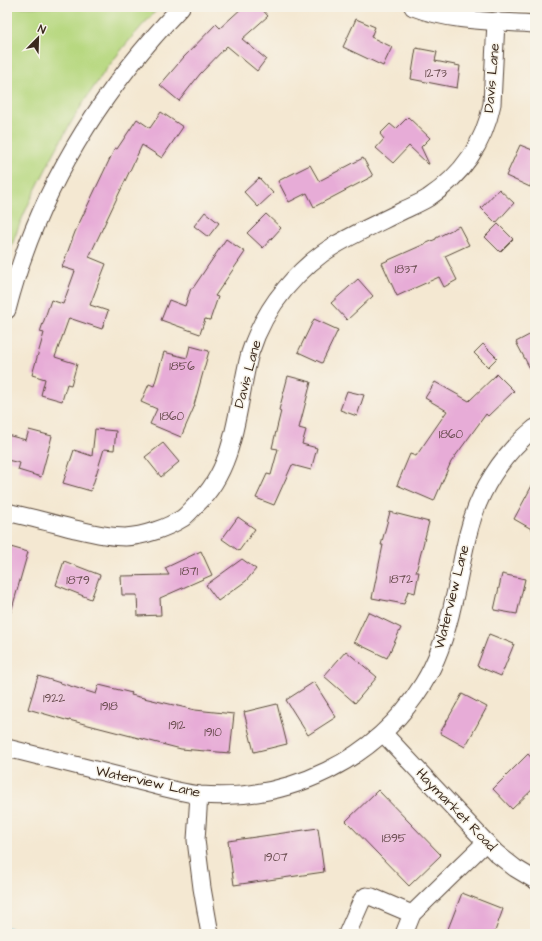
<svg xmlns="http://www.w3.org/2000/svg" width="542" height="941" viewBox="0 0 542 941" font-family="'Architects Daughter',sans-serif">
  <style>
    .green { fill: #b7d880; stroke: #79814f }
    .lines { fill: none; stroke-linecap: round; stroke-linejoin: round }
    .stream { stroke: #61c4df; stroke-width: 5 }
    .building { fill: #e7acd7 }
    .minor-casing { stroke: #574639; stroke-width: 19 }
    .minor { stroke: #fff; stroke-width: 17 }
    .labels { text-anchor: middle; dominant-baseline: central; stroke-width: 3; stroke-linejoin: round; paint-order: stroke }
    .number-label { font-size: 12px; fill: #664a4c }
    .street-label { font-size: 14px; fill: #3b2a1e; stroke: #f7f3e8 }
  </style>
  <rect width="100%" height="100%" fill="#f7f3e8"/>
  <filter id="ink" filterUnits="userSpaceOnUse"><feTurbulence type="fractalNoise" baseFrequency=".025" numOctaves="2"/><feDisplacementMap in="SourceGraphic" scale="8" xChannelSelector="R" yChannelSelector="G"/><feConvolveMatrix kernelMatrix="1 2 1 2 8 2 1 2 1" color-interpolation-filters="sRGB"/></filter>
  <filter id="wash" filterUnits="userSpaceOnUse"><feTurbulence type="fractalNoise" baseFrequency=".012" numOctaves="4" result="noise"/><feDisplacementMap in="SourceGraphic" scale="16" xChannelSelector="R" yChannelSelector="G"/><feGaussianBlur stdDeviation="0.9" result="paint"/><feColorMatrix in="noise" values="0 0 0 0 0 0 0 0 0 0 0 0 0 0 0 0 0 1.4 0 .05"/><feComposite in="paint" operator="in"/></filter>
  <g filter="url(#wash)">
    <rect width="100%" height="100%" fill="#f4e8d2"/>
    <path class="green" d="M 7,7 L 160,7 C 112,55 75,110 45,171 C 30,200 16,229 7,261 Z"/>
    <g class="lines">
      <path class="stream" d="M 7,929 L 18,934"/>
    </g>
    <g id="blocks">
      <g class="building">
        <path d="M 243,7 L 260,7 L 268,16 L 242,39 L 266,59 L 257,71 L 227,46 L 200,74 L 179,101 L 160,85 L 184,57 L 216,24 L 220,28 Z"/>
        <path d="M 356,19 L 375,27 L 371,37 L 392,47 L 383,66 L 343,47 Z"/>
        <path d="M 416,48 L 437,52 L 435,61 L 460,66 L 457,88 L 411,79 Z"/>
        <path d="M 161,112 L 183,127 L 162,158 L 142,145 L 89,257 L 106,264 L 90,305 L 108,311 L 102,329 L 69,318 L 55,357 L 77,364 L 71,385 L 67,384 L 62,401 L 41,395 L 45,379 L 32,375 L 44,333 L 40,332 L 51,300 L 63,304 L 75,271 L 62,267 L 75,232 L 115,148 L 117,149 L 137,119 L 150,128 Z"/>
        <path d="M 408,117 L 430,138 L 421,147 L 429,164 L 428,164 L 409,146 L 393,163 L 376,148 L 384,139 L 380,134 L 390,124 L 396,129 Z"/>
        <path d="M 520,145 L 535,151 L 535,175 L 530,187 L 506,176 Z"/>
        <path d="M 363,158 L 373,176 L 314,207 L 307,193 L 289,202 L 278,181 L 310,165 L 319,181 Z"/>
        <path d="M 259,178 L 273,193 L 258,207 L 244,192 Z"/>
        <path d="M 499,189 L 514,203 L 496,223 L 481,208 Z"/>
        <path d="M 205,212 L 219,223 L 208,237 L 194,226 Z"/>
        <path d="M 266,214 L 281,228 L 263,248 L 247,233 Z"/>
        <path d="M 498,224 L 513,239 L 500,252 L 485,237 Z"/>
        <path d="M 459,226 L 469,245 L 445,256 L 457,280 L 444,287 L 439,277 L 397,296 L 382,263 L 436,239 L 436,238 Z"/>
        <path d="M 226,239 L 245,252 L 215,296 L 218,297 L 210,320 L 205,319 L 200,334 L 161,320 L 169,300 L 185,306 L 191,288 L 193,288 Z"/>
        <path d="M 358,279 L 373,296 L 347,320 L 331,303 Z"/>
        <path d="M 314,319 L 338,330 L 322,363 L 298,352 Z"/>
        <path d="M 535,332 L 535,378 L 516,342 Z"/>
        <path d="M 483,344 L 497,358 L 488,367 L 474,353 Z"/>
        <path d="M 190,346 L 209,351 L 194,405 L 195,405 L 181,437 L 150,424 L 157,409 L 141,402 L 149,384 L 154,386 L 164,352 L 187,358 Z"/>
        <path d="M 497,374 L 514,391 L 488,416 L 486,414 L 451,462 L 434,501 L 397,485 L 410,454 L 416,456 L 447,411 L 425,398 L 435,382 L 469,401 Z"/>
        <path d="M 288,376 L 311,382 L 299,428 L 306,430 L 302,444 L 317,448 L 311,470 L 292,465 L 274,505 L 256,498 L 267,474 L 271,475 L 278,449 L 272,448 L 281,411 L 279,410 Z"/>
        <path d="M 347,391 L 364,395 L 357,416 L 340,410 Z"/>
        <path d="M 95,429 L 116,431 L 114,450 L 104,449 L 91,491 L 63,483 L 74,450 L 92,456 Z"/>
        <path d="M 29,430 L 52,436 L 41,477 L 18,470 L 20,463 L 7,460 L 7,435 L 26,440 Z"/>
        <path d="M 163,443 L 179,462 L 161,477 L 145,457 Z"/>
        <path d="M 535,480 L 535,531 L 514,519 Z"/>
        <path d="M 390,512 L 429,522 L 416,572 L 419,572 L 415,593 L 408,591 L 404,604 L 372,598 L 383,545 L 381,545 Z"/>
        <path d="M 238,517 L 255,529 L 239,551 L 222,539 Z"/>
        <path d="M 7,546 L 28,552 L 11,612 L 7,612 Z"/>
        <path d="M 201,551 L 212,575 L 160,598 L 161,615 L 138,616 L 137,595 L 122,595 L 121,576 L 169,575 L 165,568 Z"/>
        <path d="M 242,559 L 256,569 L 246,581 L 218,601 L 206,585 Z"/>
        <path d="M 64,561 L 100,575 L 91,599 L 56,585 Z"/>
        <path d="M 502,574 L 525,579 L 517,614 L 494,610 Z"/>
        <path d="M 368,612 L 401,628 L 387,658 L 354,642 Z"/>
        <path d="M 489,634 L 514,644 L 501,676 L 477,666 Z"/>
        <path d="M 346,651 L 377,677 L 355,703 L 324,676 Z"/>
        <path d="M 38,676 L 96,694 L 99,685 L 132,693 L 131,695 L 195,710 L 234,714 L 230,753 L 181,749 L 69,720 L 69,721 L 28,709 Z"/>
        <path d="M 314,682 L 336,717 L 308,735 L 286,700 Z"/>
        <path d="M 462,694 L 487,707 L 465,747 L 440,733 Z"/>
        <path d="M 277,704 L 287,744 L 254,752 L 244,712 Z"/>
        <path d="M 528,754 L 535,762 L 535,787 L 512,809 L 493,789 Z"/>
        <path d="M 378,790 L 441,855 L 409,886 L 346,821 Z"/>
        <path d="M 318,828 L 324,872 L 234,885 L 228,841 Z"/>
        <path d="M 462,893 L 503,909 L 494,934 L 446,934 Z"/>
      </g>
    </g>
  </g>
  <g filter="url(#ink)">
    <use href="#blocks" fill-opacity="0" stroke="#574639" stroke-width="1"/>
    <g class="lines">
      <g class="minor-casing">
        <g id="minor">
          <path d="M 413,7 C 452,22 494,21 535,24"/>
          <path d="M 7,310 C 37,192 98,94 181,7"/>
          <path d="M 7,512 C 28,517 50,522 71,528 C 88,532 106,537 125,537 C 144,536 167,528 183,518 C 188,514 192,509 196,505 C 238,466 236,405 250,353 C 257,331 270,307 285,289 C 300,271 316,256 337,244 C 358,232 380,222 402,211 C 410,207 420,203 428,198 C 461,176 484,144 492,104 L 496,21"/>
          <path d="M 383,733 L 496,853 L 515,868 L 535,880"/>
          <path d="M 7,748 C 47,758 87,768 127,778 C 151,784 176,792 200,795 C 289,802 376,760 423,684 C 438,660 447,631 453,603 C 459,580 462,557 468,534 C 478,492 502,454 535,428"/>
          <path d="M 199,795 L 196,840 L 202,888 L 210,934"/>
          <path d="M 347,934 L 362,900 L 366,896 L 372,897 L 412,914"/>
          <path d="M 404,934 L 412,914 L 486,842"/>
        </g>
      </g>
      <use href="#minor" class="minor"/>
    </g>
  </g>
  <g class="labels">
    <g class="number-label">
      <text x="436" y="73">1273</text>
      <text x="406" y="269">1837</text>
      <text x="182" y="366">1856</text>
      <text x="172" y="416">1860</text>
      <text x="451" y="434">1860</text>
      <text x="189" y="571">1871</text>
      <text x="401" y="579">1872</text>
      <text x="78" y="580">1879</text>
      <text x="54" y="698">1922</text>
      <text x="109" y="706">1918</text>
      <text x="177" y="725">1912</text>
      <text x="213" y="732">1910</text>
      <text x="394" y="838">1895</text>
      <text x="276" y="857">1907</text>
    </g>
    <g class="street-label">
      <text transform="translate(492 78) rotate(-85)">Davis Lane</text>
      <text transform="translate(248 374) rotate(-75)">Davis Lane</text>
      <text transform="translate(452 597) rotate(-76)">Waterview Lane</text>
      <text transform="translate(148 782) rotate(12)">Waterview Lane</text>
      <text transform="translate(456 810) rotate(46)">Haymarket Road</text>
    </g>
  </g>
  <rect width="542" height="941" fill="none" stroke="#f7f3e8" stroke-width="24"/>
  <g transform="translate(38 38) rotate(23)" stroke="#f7f3e8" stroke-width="3" paint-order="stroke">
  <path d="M0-3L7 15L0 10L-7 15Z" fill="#3b2a1e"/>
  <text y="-6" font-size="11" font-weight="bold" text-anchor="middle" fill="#3b2a1e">N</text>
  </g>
</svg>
